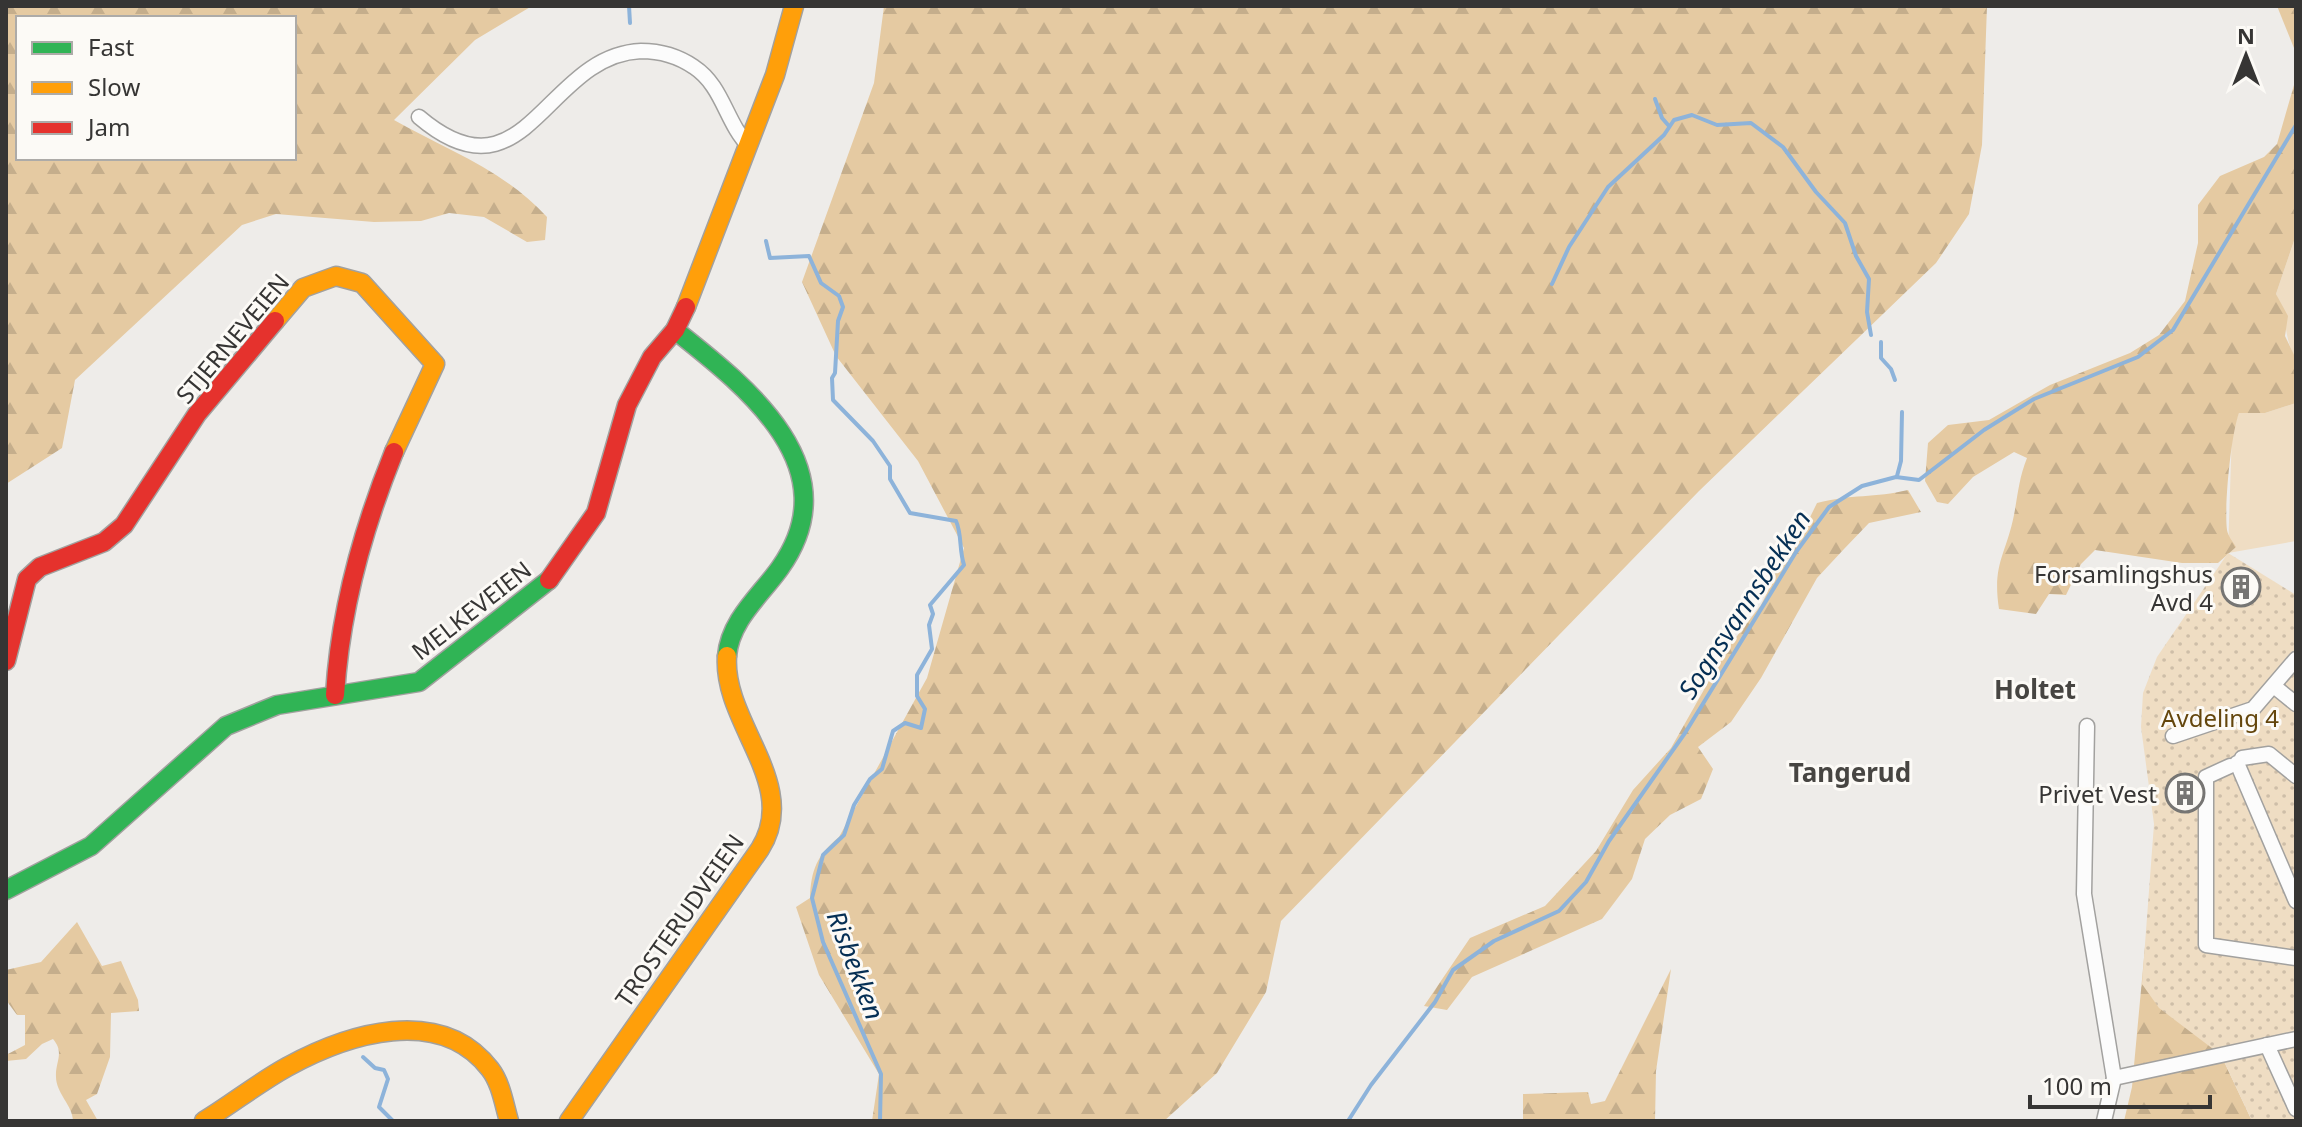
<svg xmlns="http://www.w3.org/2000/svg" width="2302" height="1127" viewBox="0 0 2302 1127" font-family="'Noto Sans',sans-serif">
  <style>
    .grass { fill: #efddc3 }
    .forest { fill: url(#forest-firs); fill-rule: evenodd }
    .park { fill: url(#park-dots) }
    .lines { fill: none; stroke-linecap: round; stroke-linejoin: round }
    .stream { stroke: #8db3da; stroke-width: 4 }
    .street-casing { stroke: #a2a19f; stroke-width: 17 }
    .fast-casing { stroke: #a2a19f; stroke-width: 21 }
    .slow-casing { stroke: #a2a19f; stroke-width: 21 }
    .jam-casing { stroke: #a2a19f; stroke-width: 21 }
    .street { stroke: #fcfcfc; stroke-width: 14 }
    .fast { stroke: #30b455; stroke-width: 18 }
    .slow { stroke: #ff9f0a; stroke-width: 18 }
    .jam { stroke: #e5322d; stroke-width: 18 }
    .labels { text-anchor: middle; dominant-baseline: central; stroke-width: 6; stroke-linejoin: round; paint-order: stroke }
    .street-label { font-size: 24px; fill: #363534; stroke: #fcfaf6 }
    .poi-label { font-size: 24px; fill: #363534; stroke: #fcfaf6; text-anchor: end }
    .park-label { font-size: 24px; fill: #64460c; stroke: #fcfaf6 }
    .water-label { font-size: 26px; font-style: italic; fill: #052f54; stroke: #fcfaf6 }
    .neighbourhood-label { font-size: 26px; font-weight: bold; fill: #474542; stroke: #fcfaf6 }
  </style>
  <defs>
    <pattern id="forest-firs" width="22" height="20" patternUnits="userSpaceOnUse" patternTransform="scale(2)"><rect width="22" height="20" fill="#e5caa2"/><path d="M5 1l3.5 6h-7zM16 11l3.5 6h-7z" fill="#c5ae8c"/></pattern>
    <pattern id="park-dots" width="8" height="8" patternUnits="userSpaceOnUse" patternTransform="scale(2)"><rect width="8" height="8" fill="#efddc3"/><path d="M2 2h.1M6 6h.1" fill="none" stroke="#cebea8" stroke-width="1.8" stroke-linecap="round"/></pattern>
  </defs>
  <rect width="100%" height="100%" fill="#eeece9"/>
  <g class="grass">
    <path d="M 2296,235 L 2296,359 C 2282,335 2289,319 2276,294 Z"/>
    <path d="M 2296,403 L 2296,541 L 2228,553 L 2232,430 L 2239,413 L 2265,413 Z"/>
  </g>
  <g class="forest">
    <path d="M 6,6 L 532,6 L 475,40 L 394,120 C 449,151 504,170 547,217 L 545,240 L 527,242 L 484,217 L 449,213 L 421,221 L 374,222 L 276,214 L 242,225 L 75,380 L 62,448 L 6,484 ZM 294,18 L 294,158 L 18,158 L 18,18 Z"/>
    <path d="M 884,6 L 1987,6 L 1982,145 L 1969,214 L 1936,263 L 1699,491 L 1281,921 L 1266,992 L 1217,1073 L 1164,1121 L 872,1121 L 879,1074 L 819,975 L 796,907 L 810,898 C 811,870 817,855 839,837 L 927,678 L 964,548 L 918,461 L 836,356 L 802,282 L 874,83 Z"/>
    <path d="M 2277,6 L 2296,6 L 2296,53 Z"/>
    <path d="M 2296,78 L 2296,235 L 2276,294 L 2288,316 L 2285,336 L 2296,359 L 2296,403 L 2265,413 L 2239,413 C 2231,434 2224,507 2227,530 C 2228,536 2233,542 2236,547 L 2218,563 L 2182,563 L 2095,550 L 2081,564 L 2066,595 L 2049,594 L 2036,614 L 1999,609 C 1992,564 2006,555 2014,515 C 2018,494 2019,478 2027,458 L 2014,452 L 1973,477 L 1948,504 L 1937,502 L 1925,481 L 1928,443 L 1948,425 L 1989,420 L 2050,385 L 2130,353 L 2159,335 L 2185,301 L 2198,243 L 2198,205 L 2220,176 L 2264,157 L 2277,144 Z"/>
    <path d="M 1908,490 L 1921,512 L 1869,523 L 1844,549 L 1817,578 L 1761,678 L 1731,722 L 1698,747 L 1713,769 L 1701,799 L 1670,815 L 1645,839 L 1632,879 L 1602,919 L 1472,977 L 1447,1010 L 1424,1006 L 1470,938 L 1545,906 L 1596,851 L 1633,790 L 1671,748 L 1727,649 L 1761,605 L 1770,587 L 1769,566 L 1788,562 L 1817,503 C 1851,494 1875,498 1908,490 Z"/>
    <path d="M 77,922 L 102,966 L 121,961 L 138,1000 L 139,1011 L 111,1013 L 110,1057 L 97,1094 L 86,1100 L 98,1121 L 73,1121 C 73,1106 56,1093 56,1077 C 55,1062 65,1053 53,1039 L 42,1044 L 26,1059 L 6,1061 L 6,1055 L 25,1045 L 25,1015 L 17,1015 L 6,1000 L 6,970 L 41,962 Z"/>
    <path d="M 2145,947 L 2221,1055 L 2252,1121 L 2124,1121 L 2132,1087 Z"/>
    <path d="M 1671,969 L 1656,1071 L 1655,1121 L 1523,1121 L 1523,1094 L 1588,1092 L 1591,1104 L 1605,1101 Z"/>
  </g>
  <path class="park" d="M 2228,553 L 2296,595 L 2296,1121 L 2252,1121 L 2221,1055 L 2159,1008 L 2142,984 L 2154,824 L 2141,727 L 2143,693 L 2157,657 Z"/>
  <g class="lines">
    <g class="stream">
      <path d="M 629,6 L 630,23"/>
      <path d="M 1655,99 L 1662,118 L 1669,126"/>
      <path d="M 766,241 L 770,258 L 809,256 L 821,283 L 839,296 L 843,307 L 838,321 L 835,373 L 832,378 L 833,400 L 873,441 L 890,466 L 890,479 L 910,513 L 956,521 C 962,534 959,550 964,565 L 930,605 L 933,614 L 929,625 L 932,649 L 917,675 L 917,696 L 925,709 L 921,728 L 905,723 L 893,731 L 882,769 L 870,779 L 854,805 L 844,835 L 823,855 L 812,898 L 823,942 L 881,1074 L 880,1121"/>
      <path d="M 1552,284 L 1569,247 L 1608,187 L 1664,135 L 1674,120 L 1692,115 L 1717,125 L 1751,123 L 1783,147 L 1816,192 L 1845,223 L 1856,256 L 1869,279 L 1867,312 L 1871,335"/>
      <path d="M 1881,342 L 1881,358 L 1891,369 L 1895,380"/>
      <path d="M 1897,476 L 1901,461 L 1902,412"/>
      <path d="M 363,1057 L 375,1068 L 384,1070 L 388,1079 L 379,1107 L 393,1121"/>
      <path d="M 1348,1121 L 1371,1085 L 1435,1002 L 1453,970 L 1494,941 L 1559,911 L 1586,882 L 1609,841 L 1685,733 L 1796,552 L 1829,507 L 1862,486 L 1896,477 L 1919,480 L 1984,430 L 2034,399 L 2138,357 L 2173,330 L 2296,125"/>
    </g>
    <g class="street-casing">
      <g id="street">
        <path d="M 419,117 C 526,208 545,55 641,51 C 660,51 678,56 694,67 C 723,86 726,123 749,146"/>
        <path d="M 2275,687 L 2296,704"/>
        <path d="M 2087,726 L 2084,894 L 2114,1078 L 2104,1121"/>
        <path d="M 2173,736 L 2253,709 L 2296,659"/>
        <path d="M 2242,758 L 2269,754 L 2296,776"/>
        <path d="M 2237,763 L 2296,901"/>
        <path d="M 2230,766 L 2206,777 L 2206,945 L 2296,958"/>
        <path d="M 2267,1045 L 2296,1109"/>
        <path d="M 2114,1078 L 2296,1039"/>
      </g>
    </g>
    <g class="fast-casing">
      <g id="fast">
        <path d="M 675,330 C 747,387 851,468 780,568 C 761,595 730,620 727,656"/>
        <path d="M 6,890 L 91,846 L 226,726 L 277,705 L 419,682 L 549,580"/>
      </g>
    </g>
    <g class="slow-casing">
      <g id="slow">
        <path d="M 686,307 L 775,75 L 794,6"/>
        <path d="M 275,321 L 303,288 L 336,276 L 362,283 L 435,364 L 394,452"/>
        <path d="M 204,1121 C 232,1104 258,1083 287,1067 C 347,1034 440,1004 490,1069 C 501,1083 504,1104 509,1121"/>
        <path d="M 569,1121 L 760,849 C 801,784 722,723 727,656"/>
      </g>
    </g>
    <g class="jam-casing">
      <g id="jam">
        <path d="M 549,580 L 596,513 L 627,405 L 652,357 L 675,330 L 686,307"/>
        <path d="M 6,661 L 27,579 L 40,567 L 104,542 L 124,525 L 197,414 L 275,321"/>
        <path d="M 335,695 C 340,610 362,531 394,452"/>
      </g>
    </g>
    <use href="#street" class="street"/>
    <use href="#fast" class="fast"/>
    <use href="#slow" class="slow"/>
    <use href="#jam" class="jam"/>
  </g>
  <defs>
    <g id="building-ring" transform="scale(2)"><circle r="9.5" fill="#fcfaf6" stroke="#767573" stroke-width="1.5"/><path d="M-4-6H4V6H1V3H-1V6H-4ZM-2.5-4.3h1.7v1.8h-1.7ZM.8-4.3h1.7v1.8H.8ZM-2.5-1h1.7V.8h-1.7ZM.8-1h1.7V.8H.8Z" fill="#767573"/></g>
  </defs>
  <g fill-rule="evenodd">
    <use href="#building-ring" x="2241" y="587"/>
    <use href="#building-ring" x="2185" y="793"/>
  </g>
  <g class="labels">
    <g class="street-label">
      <text transform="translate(232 338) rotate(-50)">STJERNEVEIEN</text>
      <text transform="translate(471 610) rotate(-38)">MELKEVEIEN</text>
      <text transform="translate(679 920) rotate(-55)">TROSTERUDVEIEN</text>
    </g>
    <g class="poi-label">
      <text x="2213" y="573">Forsamlingshus<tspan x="2213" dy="28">Avd 4</tspan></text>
      <text x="2157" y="793">Privet Vest</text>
    </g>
    <g class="park-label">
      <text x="2220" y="717">Avdeling 4</text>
    </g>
    <g class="water-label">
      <text transform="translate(1744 604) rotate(-57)">Sognsvannsbekken</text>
      <text transform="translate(856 965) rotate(69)">Risbekken</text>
    </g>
    <g class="neighbourhood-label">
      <text x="2035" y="689">Holtet</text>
      <text x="1850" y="772">Tangerud</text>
    </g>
  </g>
  <rect width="2302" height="1127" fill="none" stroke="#363534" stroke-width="16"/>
  <rect x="16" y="16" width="280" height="144" fill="#fcfaf6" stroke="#adaba8" stroke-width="2"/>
  <rect x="32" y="42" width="40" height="12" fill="#30b455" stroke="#adaba8" stroke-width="2"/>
  <text x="88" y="56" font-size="24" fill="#363534">Fast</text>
  <rect x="32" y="82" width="40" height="12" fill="#ff9f0a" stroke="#adaba8" stroke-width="2"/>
  <text x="88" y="96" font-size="24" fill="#363534">Slow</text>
  <rect x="32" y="122" width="40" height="12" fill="#e5322d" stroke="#adaba8" stroke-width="2"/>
  <text x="88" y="136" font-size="24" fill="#363534">Jam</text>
  <g transform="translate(2246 56)" stroke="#fcfaf6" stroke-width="6" paint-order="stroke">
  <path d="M0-6L14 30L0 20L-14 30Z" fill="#363534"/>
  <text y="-12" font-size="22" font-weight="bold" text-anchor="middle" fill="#363534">N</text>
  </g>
  <path d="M2030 1095v12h180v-12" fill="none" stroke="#363534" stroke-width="4"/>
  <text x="2042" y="1095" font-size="24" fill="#363534" stroke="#fcfaf6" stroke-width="6" paint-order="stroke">100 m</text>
</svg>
